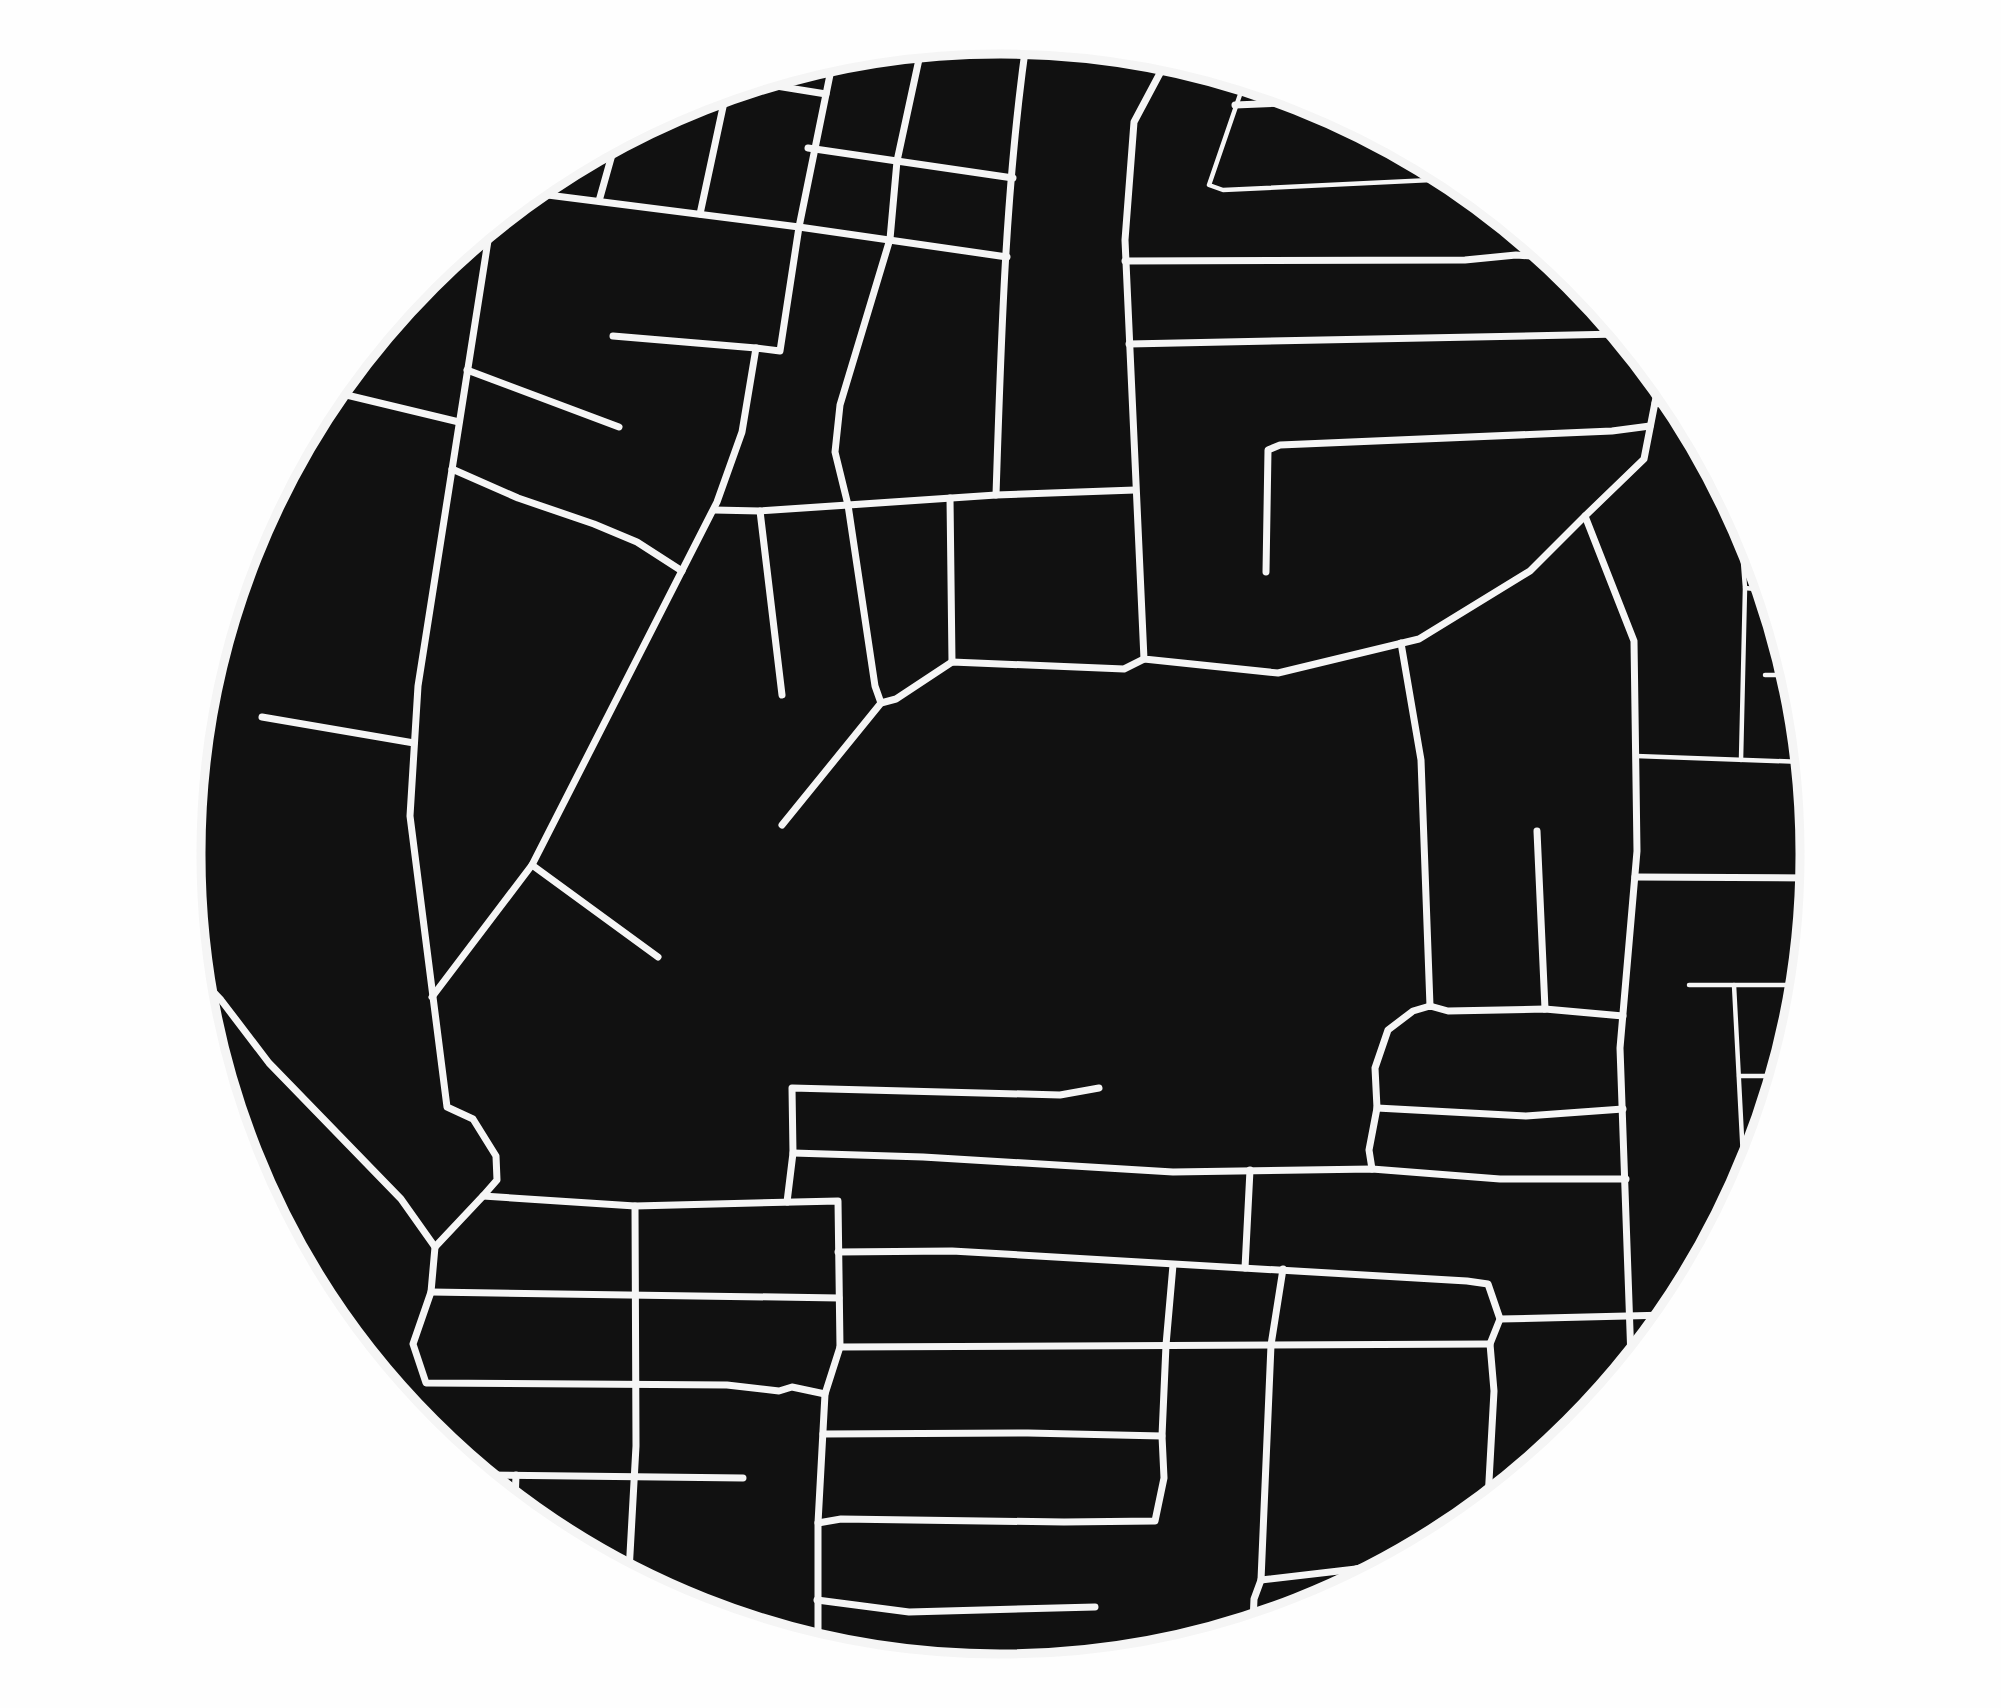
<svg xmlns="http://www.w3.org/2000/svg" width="2001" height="1708" viewBox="0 0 2001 1708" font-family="Inter,sans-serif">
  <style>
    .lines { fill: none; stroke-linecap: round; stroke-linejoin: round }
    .service { stroke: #f5f5f5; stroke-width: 4.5 }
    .minor { stroke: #f5f5f5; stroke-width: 7 }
    .rim { fill: none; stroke: #f5f5f5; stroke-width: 9 }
  </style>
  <rect width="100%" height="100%" fill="#111"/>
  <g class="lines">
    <g class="service">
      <path d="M 1244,83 L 1209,185 L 1223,190 L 1452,179"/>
      <path d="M 1740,523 L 1745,588 L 1741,760"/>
      <path d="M 1745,588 L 1765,590"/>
      <path d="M 1765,675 L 1791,675"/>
      <path d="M 1636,756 L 1803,762"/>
      <path d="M 1689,985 L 1800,985"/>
      <path d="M 1734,985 L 1744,1177"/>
      <path d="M 1739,1076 L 1778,1076"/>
    </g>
    <g class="minor">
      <path d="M 1167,60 L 1134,122 L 1125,240 L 1144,659 L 1278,673 L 1419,639 L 1530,571 L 1585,516"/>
      <path d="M 757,83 L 826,94"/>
      <path d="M 1235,105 L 1305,102"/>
      <path d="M 808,148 L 1013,178"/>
      <path d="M 532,193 L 799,227 L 1007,257"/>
      <path d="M 599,201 L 615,144"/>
      <path d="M 700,214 L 726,93"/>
      <path d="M 490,228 L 418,686 L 410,816 L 447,1107 L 473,1119 L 496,1156 L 497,1180 L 483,1196 L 635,1206 L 838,1201 L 840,1347 L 1490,1344"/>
      <path d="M 1125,261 L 1465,260 L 1516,255 L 1547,257"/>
      <path d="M 613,336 L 756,348"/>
      <path d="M 1129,344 L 1619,334"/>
      <path d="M 467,370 L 619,427"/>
      <path d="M 334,392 L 459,422"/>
      <path d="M 1655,403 L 1678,407"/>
      <path d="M 452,469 L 518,498 L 594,524 L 637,542 L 682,571"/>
      <path d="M 996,495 C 1001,345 1005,193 1026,44"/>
      <path d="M 950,498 L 952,662"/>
      <path d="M 714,510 L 760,511 L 996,495 L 1135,490"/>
      <path d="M 760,511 L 782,695"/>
      <path d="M 1266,572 L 1268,450 L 1280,445 L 1612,431 L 1650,426"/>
      <path d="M 1401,643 L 1421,760 L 1430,1006"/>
      <path d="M 881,703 L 875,686 L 848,505 L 835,452 L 840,405 L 890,239 L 897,161 L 921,50"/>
      <path d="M 262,717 L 414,743"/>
      <path d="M 782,825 L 881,703 L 896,699 L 952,662 L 1124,669 L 1144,659"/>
      <path d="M 1537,831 L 1545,1009"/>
      <path d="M 532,865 L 658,957"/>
      <path d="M 1635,877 L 1810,878"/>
      <path d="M 201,979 L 221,1000 L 269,1063 L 401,1199 L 435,1247 L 431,1292 L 413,1344 L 426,1383 L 727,1385 L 779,1391 L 792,1387 L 825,1394"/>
      <path d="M 432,997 L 532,865 L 717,502 L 742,432 L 756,348 L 780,351 L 799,227 L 833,60"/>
      <path d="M 1377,1108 L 1526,1116 L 1623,1109"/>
      <path d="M 793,1153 L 923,1157 L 1173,1172 L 1372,1169 L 1500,1179 L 1626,1179"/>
      <path d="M 1372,1169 L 1369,1150 L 1377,1108 L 1375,1068 L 1388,1030 L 1413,1011 L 1430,1006 L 1448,1011 L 1545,1009 L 1623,1016"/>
      <path d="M 787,1202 L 793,1153 L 792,1088 L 1060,1095 L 1099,1088"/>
      <path d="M 435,1247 L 483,1196"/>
      <path d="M 838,1252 L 952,1251 L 1467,1281 L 1488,1284 L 1500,1319 L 1490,1344 L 1494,1391 L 1488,1499"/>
      <path d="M 1245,1268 L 1250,1170"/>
      <path d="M 431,1292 L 839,1298"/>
      <path d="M 1500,1319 L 1668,1315"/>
      <path d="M 1631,1359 L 1620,1048 L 1637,851 L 1634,641 L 1585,516 L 1644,459 L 1659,382"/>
      <path d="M 823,1434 L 1028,1433 L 1162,1436"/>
      <path d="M 483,1475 L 743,1478"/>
      <path d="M 515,1501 L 516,1475"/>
      <path d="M 818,1523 L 841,1519 L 1064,1522 L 1155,1521 L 1164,1478 L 1162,1436 L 1166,1345 L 1173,1265"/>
      <path d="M 629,1572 L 636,1446 L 635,1206"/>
      <path d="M 1261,1580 L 1356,1569"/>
      <path d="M 1356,1580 L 1356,1569 L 1391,1562"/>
      <path d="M 817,1600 L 909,1612 L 1095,1607"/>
      <path d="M 1253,1622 L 1254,1599 L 1261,1580 L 1271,1345 L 1283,1269"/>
      <path d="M 818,1643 L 818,1523 L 825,1394 L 840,1347"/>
    </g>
  </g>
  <path d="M0 0H2001V1708H0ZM1000 54H1001A799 799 0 0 1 1800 853V855A799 799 0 0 1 1001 1654H1000A799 799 0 0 1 201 855V853A799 799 0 0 1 1000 54Z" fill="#fefefe" fill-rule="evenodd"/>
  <path class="rim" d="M1000 54H1001A799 799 0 0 1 1800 853V855A799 799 0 0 1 1001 1654H1000A799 799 0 0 1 201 855V853A799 799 0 0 1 1000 54Z"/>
</svg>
